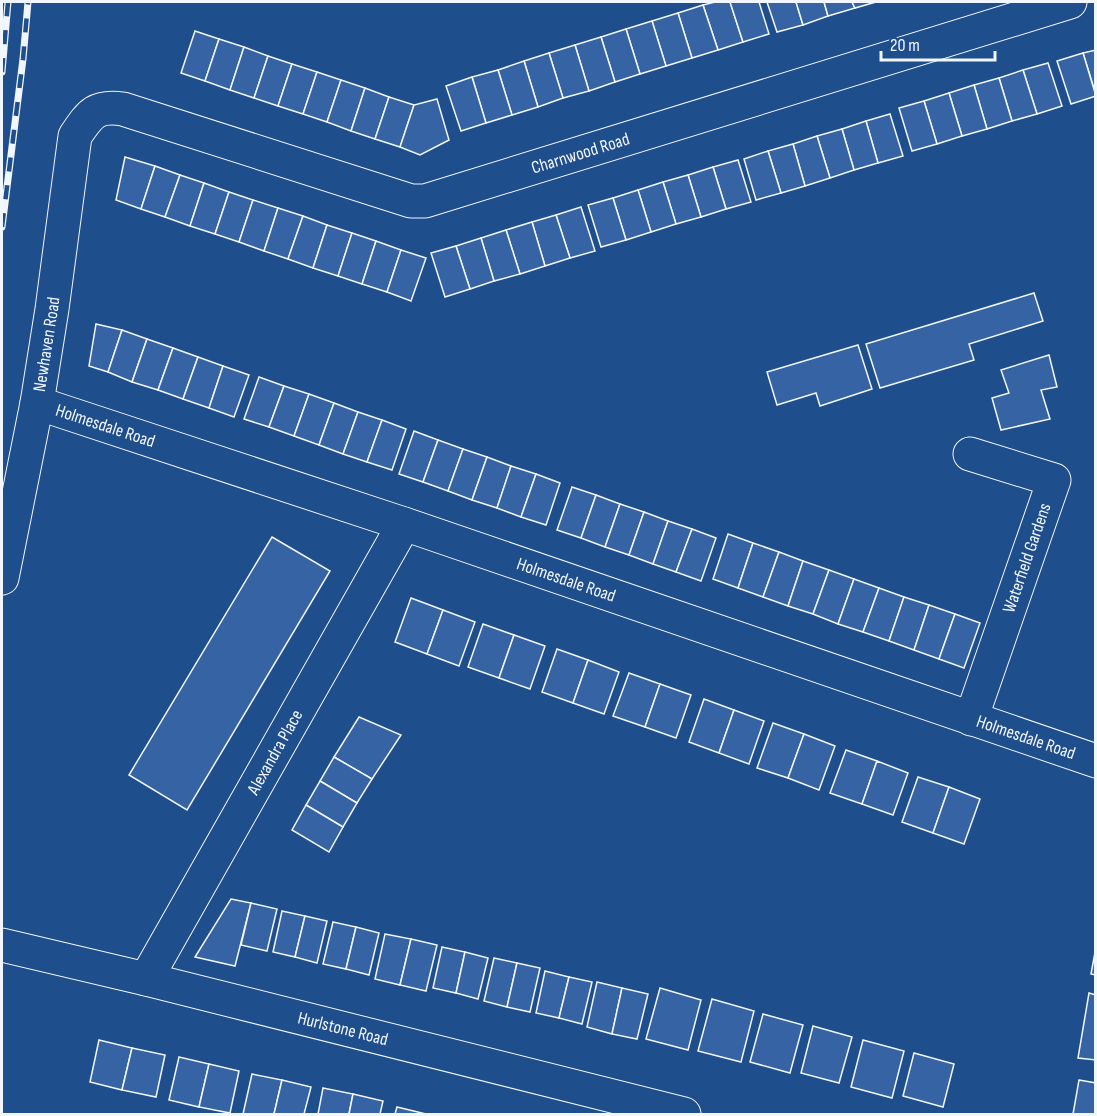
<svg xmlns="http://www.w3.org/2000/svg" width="1097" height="1116" viewBox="0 0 1097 1116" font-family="'Sofia Sans Condensed',sans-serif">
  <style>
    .building { fill: #3563a3; stroke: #f2f6ff; stroke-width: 1.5 }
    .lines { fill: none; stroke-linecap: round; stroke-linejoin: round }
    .minor-casing { stroke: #f2f6ff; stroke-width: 35 }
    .minor { stroke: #1f4e8c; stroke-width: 33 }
    .rail-casing { stroke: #f2f6ff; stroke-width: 7 }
    .rail { stroke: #1f4e8c; stroke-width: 4.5; stroke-dasharray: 14; stroke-linecap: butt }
    .labels { text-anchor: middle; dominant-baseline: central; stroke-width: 4.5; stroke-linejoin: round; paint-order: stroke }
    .street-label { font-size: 18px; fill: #f2f6ff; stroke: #1f4e8c }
  </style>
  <rect width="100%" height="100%" fill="#1f4e8c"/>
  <g class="building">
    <path d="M 715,2 L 730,2 L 743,42 L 718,50 L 703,5 Z"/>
    <path d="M 730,2 L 759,2 L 769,34 L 743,42 Z"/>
    <path d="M 767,2 L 796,2 L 803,25 L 777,32 Z"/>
    <path d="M 796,2 L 824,2 L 828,16 L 803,25 Z"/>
    <path d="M 824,2 L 852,2 L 855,8 L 828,16 Z"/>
    <path d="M 852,2 L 876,2 L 855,8 Z"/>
    <path d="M 703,5 L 718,50 L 692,58 L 678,13 Z"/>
    <path d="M 678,13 L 692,58 L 666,66 L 652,21 Z"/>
    <path d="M 652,21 L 666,66 L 640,74 L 626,29 Z"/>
    <path d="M 626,29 L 640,74 L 615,82 L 601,37 Z"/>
    <path d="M 195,31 L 219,39 L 205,81 L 181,73 Z"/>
    <path d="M 601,37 L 615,82 L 589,91 L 575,45 Z"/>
    <path d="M 219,39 L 244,47 L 230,90 L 205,81 Z"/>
    <path d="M 575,45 L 589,91 L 563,98 L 549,53 Z"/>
    <path d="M 244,47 L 268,56 L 254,98 L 230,90 Z"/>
    <path d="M 1096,50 L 1096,95 L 1083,53 Z"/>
    <path d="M 549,53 L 563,98 L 538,107 L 524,61 Z"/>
    <path d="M 1083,53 L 1096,96 L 1071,104 L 1057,61 Z"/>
    <path d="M 268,56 L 292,64 L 278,106 L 254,98 Z"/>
    <path d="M 524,61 L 538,107 L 512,115 L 498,70 Z"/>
    <path d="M 1048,63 L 1062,106 L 1037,114 L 1023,70 Z"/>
    <path d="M 292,64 L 317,72 L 303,114 L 278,106 Z"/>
    <path d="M 498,70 L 512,115 L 486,123 L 472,77 Z"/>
    <path d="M 1023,70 L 1037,114 L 1012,121 L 999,78 Z"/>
    <path d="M 317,72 L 341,80 L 327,122 L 303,114 Z"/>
    <path d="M 472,77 L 486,123 L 461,131 L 446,86 Z"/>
    <path d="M 999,78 L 1012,121 L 987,129 L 974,85 Z"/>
    <path d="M 341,80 L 365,88 L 351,131 L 327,122 Z"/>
    <path d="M 974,85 L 987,129 L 962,136 L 949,93 Z"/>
    <path d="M 365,88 L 389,97 L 375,139 L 351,131 Z"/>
    <path d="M 949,93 L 962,136 L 937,144 L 924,101 Z"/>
    <path d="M 389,97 L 414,105 L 400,147 L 375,139 Z"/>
    <path d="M 437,99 L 449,140 L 420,155 L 400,147 L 414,105 Z"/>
    <path d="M 924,101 L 937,144 L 912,151 L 899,108 Z"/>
    <path d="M 890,114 L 903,156 L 878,163 L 866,121 Z"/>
    <path d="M 866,121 L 878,163 L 854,170 L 842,129 Z"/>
    <path d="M 842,129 L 854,170 L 830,178 L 817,136 Z"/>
    <path d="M 817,136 L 830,178 L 805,186 L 793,144 Z"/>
    <path d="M 793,144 L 805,186 L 781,193 L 768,151 Z"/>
    <path d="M 768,151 L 781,193 L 756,200 L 744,159 Z"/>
    <path d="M 125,157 L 155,166 L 141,209 L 116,200 Z"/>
    <path d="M 738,160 L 751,202 L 726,209 L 713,167 Z"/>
    <path d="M 155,166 L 180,175 L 165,217 L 141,209 Z"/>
    <path d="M 713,167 L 726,209 L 701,217 L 688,175 Z"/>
    <path d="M 180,175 L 204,183 L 190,226 L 165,217 Z"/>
    <path d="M 688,175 L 701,217 L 676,224 L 663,182 Z"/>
    <path d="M 663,182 L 676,224 L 651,232 L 638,190 Z"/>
    <path d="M 204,183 L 229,192 L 215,234 L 190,226 Z"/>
    <path d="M 638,190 L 651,232 L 626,240 L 613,198 Z"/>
    <path d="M 229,192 L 253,200 L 239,242 L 215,234 Z"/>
    <path d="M 613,198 L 626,240 L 601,247 L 588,205 Z"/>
    <path d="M 253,200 L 278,208 L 264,251 L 239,242 Z"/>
    <path d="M 581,207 L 595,251 L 570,258 L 556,215 Z"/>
    <path d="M 278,208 L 303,216 L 288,259 L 264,251 Z"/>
    <path d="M 556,215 L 570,258 L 545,266 L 532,222 Z"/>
    <path d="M 303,216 L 327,225 L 313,268 L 288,259 Z"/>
    <path d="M 532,222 L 545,266 L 520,274 L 506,230 Z"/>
    <path d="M 327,225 L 352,233 L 338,276 L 313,268 Z"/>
    <path d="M 506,230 L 520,274 L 494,281 L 481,238 Z"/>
    <path d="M 352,233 L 376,241 L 362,284 L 338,276 Z"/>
    <path d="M 481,238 L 494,281 L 470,289 L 456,246 Z"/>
    <path d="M 376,241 L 401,250 L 387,292 L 362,284 Z"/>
    <path d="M 456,246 L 470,289 L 445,297 L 431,253 Z"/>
    <path d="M 401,250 L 426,258 L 411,301 L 387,292 Z"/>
    <path d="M 1034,293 L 1043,321 L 969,344 L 974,360 L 880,388 L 866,344 Z"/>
    <path d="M 96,324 L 122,330 L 108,372 L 89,366 Z"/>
    <path d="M 122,330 L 147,339 L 132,382 L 108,372 Z"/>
    <path d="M 147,339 L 173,348 L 158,390 L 132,382 Z"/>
    <path d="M 858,345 L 872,389 L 820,406 L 816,393 L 777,405 L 767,372 Z"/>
    <path d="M 173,348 L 198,357 L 183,399 L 158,390 Z"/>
    <path d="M 1049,355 L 1057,387 L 1041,390 L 1050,419 L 1001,430 L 992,398 L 1009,393 L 1001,370 Z"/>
    <path d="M 198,357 L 223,366 L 209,408 L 183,399 Z"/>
    <path d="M 223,366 L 249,375 L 234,417 L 209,408 Z"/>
    <path d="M 259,377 L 284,386 L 269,427 L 244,419 Z"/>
    <path d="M 284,386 L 309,394 L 294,436 L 269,427 Z"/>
    <path d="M 309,394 L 334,403 L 319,445 L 294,436 Z"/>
    <path d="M 334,403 L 358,412 L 343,454 L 319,445 Z"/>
    <path d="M 358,412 L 382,420 L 367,462 L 343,454 Z"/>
    <path d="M 382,420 L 406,429 L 392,470 L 367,462 Z"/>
    <path d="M 414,431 L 438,440 L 423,482 L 399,474 Z"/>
    <path d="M 438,440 L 463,449 L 448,491 L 423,482 Z"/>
    <path d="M 463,449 L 487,457 L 472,500 L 448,491 Z"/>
    <path d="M 487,457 L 511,466 L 497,508 L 472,500 Z"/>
    <path d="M 511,466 L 536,474 L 521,517 L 497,508 Z"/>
    <path d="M 536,474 L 560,483 L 546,525 L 521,517 Z"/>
    <path d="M 572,487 L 596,495 L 581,538 L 557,530 Z"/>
    <path d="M 596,495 L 620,504 L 605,547 L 581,538 Z"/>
    <path d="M 620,504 L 644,512 L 629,555 L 605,547 Z"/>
    <path d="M 644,512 L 668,521 L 653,564 L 629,555 Z"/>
    <path d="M 668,521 L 692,529 L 676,572 L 653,564 Z"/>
    <path d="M 692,529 L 716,538 L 701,581 L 676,572 Z"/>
    <path d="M 728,534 L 753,543 L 738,588 L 713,579 Z"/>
    <path d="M 272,537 L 330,571 L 187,810 L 129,775 Z"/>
    <path d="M 753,543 L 779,552 L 763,597 L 738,588 Z"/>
    <path d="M 779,552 L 803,561 L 788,606 L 763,597 Z"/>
    <path d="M 803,561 L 829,570 L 813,614 L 788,606 Z"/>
    <path d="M 829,570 L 854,579 L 838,624 L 813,614 Z"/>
    <path d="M 854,579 L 879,588 L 863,632 L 838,624 Z"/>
    <path d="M 879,588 L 904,597 L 889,641 L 863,632 Z"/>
    <path d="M 904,597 L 929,605 L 914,650 L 889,641 Z"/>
    <path d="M 411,598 L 443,610 L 427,654 L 395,642 Z"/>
    <path d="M 929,605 L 955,614 L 939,659 L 914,650 Z"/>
    <path d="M 443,610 L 475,622 L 459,666 L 427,654 Z"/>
    <path d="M 955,614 L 980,623 L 964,668 L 939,659 Z"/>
    <path d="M 483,624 L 514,635 L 499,678 L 468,667 Z"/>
    <path d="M 514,635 L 545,646 L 530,689 L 499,678 Z"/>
    <path d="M 557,649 L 588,660 L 573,703 L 542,692 Z"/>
    <path d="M 588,660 L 619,672 L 604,714 L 573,703 Z"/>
    <path d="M 629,673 L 660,684 L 645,727 L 613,716 Z"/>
    <path d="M 660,684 L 691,695 L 676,738 L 645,727 Z"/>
    <path d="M 704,699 L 734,710 L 719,753 L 689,742 Z"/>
    <path d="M 734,710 L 764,721 L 749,764 L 719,753 Z"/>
    <path d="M 359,717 L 401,735 L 372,779 L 334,757 Z"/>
    <path d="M 773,723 L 804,734 L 788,778 L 757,768 Z"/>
    <path d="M 804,734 L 835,746 L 819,790 L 788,778 Z"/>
    <path d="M 846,750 L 877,761 L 862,804 L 830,793 Z"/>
    <path d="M 334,757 L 372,779 L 357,803 L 320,781 Z"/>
    <path d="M 877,761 L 908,773 L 893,815 L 862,804 Z"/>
    <path d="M 918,777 L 949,787 L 933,833 L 902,822 Z"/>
    <path d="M 320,781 L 357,803 L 343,827 L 306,805 Z"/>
    <path d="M 949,787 L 980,799 L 964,844 L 933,833 Z"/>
    <path d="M 306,805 L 343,827 L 329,852 L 292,830 Z"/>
    <path d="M 231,899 L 251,903 L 235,966 L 195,957 Z"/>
    <path d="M 251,903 L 277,909 L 267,951 L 241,945 Z"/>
    <path d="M 282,911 L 305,916 L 295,957 L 273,952 Z"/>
    <path d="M 305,916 L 327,921 L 317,963 L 295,957 Z"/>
    <path d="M 333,922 L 356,927 L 346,969 L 323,964 Z"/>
    <path d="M 356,927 L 379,933 L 369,975 L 346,969 Z"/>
    <path d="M 385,934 L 411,939 L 400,985 L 375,979 Z"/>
    <path d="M 411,939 L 437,945 L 426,991 L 400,985 Z"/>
    <path d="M 442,947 L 465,952 L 456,993 L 433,988 Z"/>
    <path d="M 1096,947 L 1096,975 L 1091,974 Z"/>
    <path d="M 465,952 L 488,958 L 478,999 L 456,993 Z"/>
    <path d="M 494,958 L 517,963 L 507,1007 L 484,1001 Z"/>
    <path d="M 517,963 L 540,968 L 530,1012 L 507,1007 Z"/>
    <path d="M 545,971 L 569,977 L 559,1018 L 536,1013 Z"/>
    <path d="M 569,977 L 592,982 L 582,1024 L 559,1018 Z"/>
    <path d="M 597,982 L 622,988 L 612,1034 L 587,1027 Z"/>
    <path d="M 622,988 L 648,994 L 637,1039 L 612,1034 Z"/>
    <path d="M 660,988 L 701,1000 L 688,1050 L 646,1039 Z"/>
    <path d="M 1089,993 L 1096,995 L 1096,1060 L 1078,1058 Z"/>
    <path d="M 712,999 L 754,1011 L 741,1062 L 698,1051 Z"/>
    <path d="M 763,1014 L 803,1025 L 790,1073 L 750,1062 Z"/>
    <path d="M 813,1026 L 852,1037 L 839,1083 L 801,1073 Z"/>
    <path d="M 99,1040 L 132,1048 L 122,1090 L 90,1082 Z"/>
    <path d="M 863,1040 L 904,1051 L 892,1098 L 851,1087 Z"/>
    <path d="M 132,1048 L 165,1055 L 156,1097 L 122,1090 Z"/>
    <path d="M 914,1053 L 954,1064 L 943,1107 L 903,1096 Z"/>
    <path d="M 179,1057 L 209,1064 L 199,1107 L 169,1100 Z"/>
    <path d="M 209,1064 L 239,1071 L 230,1113 L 199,1107 Z"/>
    <path d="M 252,1074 L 282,1080 L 274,1114 L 243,1114 Z"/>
    <path d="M 282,1080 L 311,1087 L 304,1114 L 274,1114 Z"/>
    <path d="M 1079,1080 L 1096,1083 L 1096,1114 L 1073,1114 Z"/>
    <path d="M 323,1088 L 353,1094 L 349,1114 L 318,1114 Z"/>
    <path d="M 353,1094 L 383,1101 L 380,1114 L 349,1114 Z"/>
    <path d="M 397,1107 L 426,1114 L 395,1114 Z"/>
  </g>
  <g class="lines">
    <g class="minor-casing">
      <g id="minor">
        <path id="s1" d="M 37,403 L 404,524 L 1096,761"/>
        <path d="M 970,454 L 1054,480 L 971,719"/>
        <path id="s2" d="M 2,578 L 37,403 L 52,309 L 75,136 C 90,114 95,105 123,109 L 411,201 L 425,201 L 1070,2"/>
        <path id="s3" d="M 2,945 L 146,979 L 684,1114"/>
        <path id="s4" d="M 146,979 L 404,524"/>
      </g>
    </g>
    <use href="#minor" class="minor"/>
    <g class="rail-casing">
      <g id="rail">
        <path d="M 2,72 L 8,2"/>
        <path d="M 2,227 L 23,59 L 28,2"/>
      </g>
    </g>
    <use href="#rail" class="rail"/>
  </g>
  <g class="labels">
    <g class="street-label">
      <text stroke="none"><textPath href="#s2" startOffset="987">Charnwood Road</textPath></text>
      <text stroke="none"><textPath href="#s2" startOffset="238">Newhaven Road</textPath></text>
      <text stroke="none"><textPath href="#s1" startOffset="72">Holmesdale Road</textPath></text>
      <text transform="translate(1027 558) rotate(-71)">Waterfield Gardens</text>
      <text stroke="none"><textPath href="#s1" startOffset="558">Holmesdale Road</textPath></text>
      <text stroke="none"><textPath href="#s1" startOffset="1044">Holmesdale Road</textPath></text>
      <text stroke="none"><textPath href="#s4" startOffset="261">Alexandra Place</textPath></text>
      <text stroke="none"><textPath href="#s3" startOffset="351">Hurlstone Road</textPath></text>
    </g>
  </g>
  <rect width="1097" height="1116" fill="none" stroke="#f2f6ff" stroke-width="6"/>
  <path d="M881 51v9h114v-9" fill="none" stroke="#f2f6ff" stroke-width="3"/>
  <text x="890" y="51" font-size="18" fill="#f2f6ff" stroke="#1f4e8c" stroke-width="4.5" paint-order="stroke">20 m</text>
</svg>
